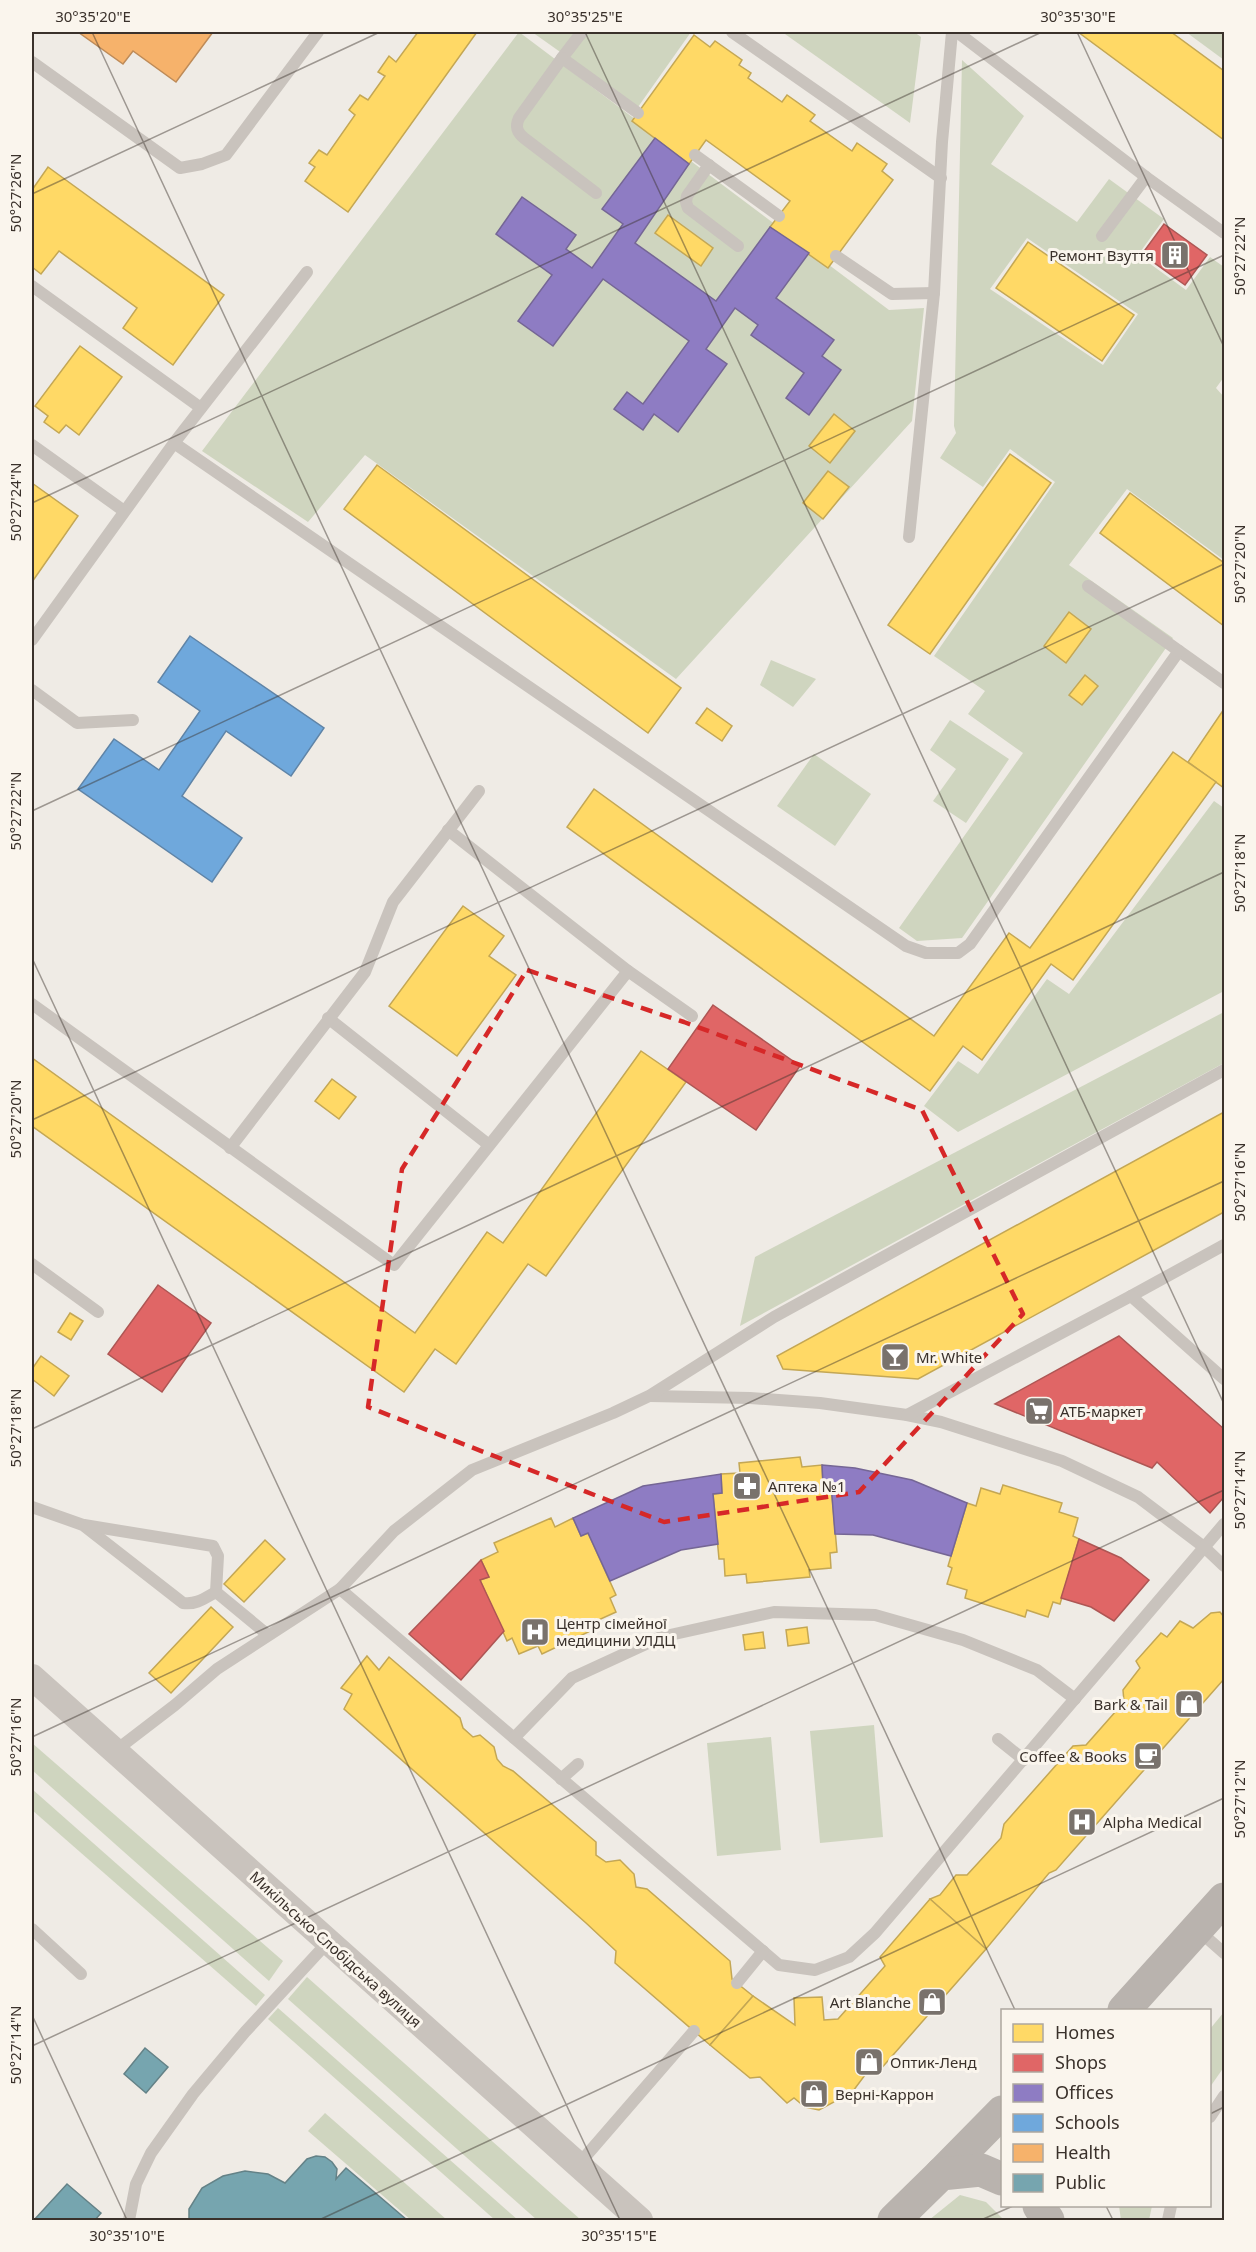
<svg xmlns="http://www.w3.org/2000/svg" width="1256" height="2252" viewBox="0 0 1256 2252" font-family="'Noto Sans',sans-serif">
  <style>
    .green { fill: #cfd5bf; fill-rule: evenodd }
    .homes { fill: #ffd966; stroke: #c4a754; stroke-width: 1.5 }
    .shops { fill: #e06666; stroke: #ae5654; stroke-width: 1.5 }
    .offices { fill: #8e7cc3; stroke: #756695; stroke-width: 1.5 }
    .schools { fill: #6fa8dc; stroke: #5f84a7; stroke-width: 1.5 }
    .health { fill: #f6b26b; stroke: #be8b58; stroke-width: 1.5 }
    .public { fill: #76a5af; stroke: #648287; stroke-width: 1.5 }
    .lines { fill: none; stroke-linecap: round; stroke-linejoin: round }
    .lane { stroke: #c9c3bd; stroke-width: 12 }
    .street { stroke: #c9c3bd; stroke-width: 26 }
    .secondary { stroke: #b9b3ae; stroke-width: 33 }
    .marked { fill: none; stroke: #d62828; stroke-width: 4.5; stroke-dasharray: 12 8; stroke-linejoin: round }
    .ticks { fill: none; stroke: #3a312b; stroke-width: 1.5; stroke-opacity: 0.45 }
    .labels { text-anchor: middle; dominant-baseline: central; stroke-width: 6; stroke-linejoin: round; paint-order: stroke }
    .poi-label { font-size: 15px; fill: #3a312b; stroke: #faf5ed; text-anchor: start }
    .street-label { font-size: 15px; fill: #3a312b; stroke: #faf5ed }
    .neatline { fill: none; stroke: #3a312b; stroke-width: 2 }
    .ticks-label { font-size: 15px; text-anchor: middle; fill: #3a312b }
  </style>
  <rect width="100%" height="100%" fill="#efebe5"/>
  <g class="green">
    <path d="M 519,32 L 889,310 L 924,308 L 912,421 L 676,679 L 365,455 L 308,522 L 202,451 Z"/>
    <path d="M 532,32 L 691,32 L 638,107 Z"/>
    <path d="M 786,32 L 914,32 L 921,37 L 910,123 L 785,34 Z"/>
    <path d="M 1186,32 L 1224,32 L 1224,60 Z"/>
    <path d="M 962,60 L 1024,116 L 991,164 L 1077,222 L 1109,179 L 1164,219 L 1138,255 L 1186,290 L 1210,257 L 1224,267 L 1224,377 L 1216,388 L 1224,397 L 1224,560 L 1127,489 L 1069,565 L 1173,638 L 962,938 L 917,941 L 899,928 L 1023,753 L 968,714 L 985,691 L 934,656 L 1055,482 L 1010,449 L 983,487 L 940,458 L 956,433 L 954,426 ZM 1027,238 L 1138,314 L 1103,365 L 990,289 Z"/>
    <path d="M 771,660 L 816,679 L 793,707 L 760,685 Z"/>
    <path d="M 950,720 L 1009,759 L 966,823 L 933,801 L 956,769 L 930,750 Z"/>
    <path d="M 814,754 L 871,794 L 835,846 L 777,806 Z"/>
    <path d="M 1214,801 L 1224,808 L 1224,991 L 958,1132 L 924,1106 L 958,1061 L 978,1074 L 1047,979 L 1069,994 Z"/>
    <path d="M 1224,1012 L 1224,1063 L 740,1326 L 755,1257 Z"/>
    <path d="M 874,1725 L 883,1837 L 820,1843 L 810,1731 Z"/>
    <path d="M 771,1737 L 781,1850 L 717,1856 L 707,1743 Z"/>
    <path d="M 32,1743 L 283,1961 L 269,1981 L 32,1770 Z"/>
    <path d="M 32,1789 L 265,1995 L 256,2006 L 32,1810 Z"/>
    <path d="M 307,1977 L 581,2220 L 537,2220 L 288,1999 Z"/>
    <path d="M 278,2008 L 518,2220 L 495,2220 L 268,2019 Z"/>
    <path d="M 1224,2012 L 1224,2067 L 1210,2087 L 1210,2029 Z"/>
    <path d="M 325,2113 L 447,2220 L 411,2220 L 308,2131 Z"/>
    <path d="M 960,2195 L 986,2202 L 1004,2220 L 929,2220 Z"/>
    <path d="M 1119,2206 L 1152,2206 L 1149,2220 L 1121,2220 Z"/>
  </g>
  <g class="homes">
    <path d="M 418,32 L 477,32 L 348,212 L 305,181 L 315,167 L 309,163 L 319,150 L 327,155 L 355,115 L 349,110 L 360,95 L 368,100 L 385,76 L 378,72 L 389,56 L 396,62 Z"/>
    <path d="M 1078,32 L 1171,32 L 1224,71 L 1224,140 Z"/>
    <path d="M 694,35 L 710,47 L 715,41 L 742,60 L 739,65 L 751,73 L 748,78 L 782,102 L 787,95 L 815,115 L 810,121 L 852,151 L 857,143 L 887,164 L 882,171 L 893,180 L 828,268 L 770,227 L 790,201 L 706,140 L 689,164 L 632,121 Z"/>
    <path d="M 48,167 L 224,295 L 173,365 L 123,328 L 137,308 L 59,251 L 41,274 L 32,267 L 32,190 Z"/>
    <path d="M 668,215 L 713,248 L 701,266 L 655,233 Z"/>
    <path d="M 1028,242 L 1134,315 L 1102,361 L 996,288 Z"/>
    <path d="M 80,346 L 122,377 L 79,435 L 66,425 L 59,433 L 44,422 L 48,416 L 35,406 Z"/>
    <path d="M 834,414 L 855,431 L 830,463 L 809,446 Z"/>
    <path d="M 1010,454 L 1051,483 L 930,654 L 888,625 Z"/>
    <path d="M 377,465 L 681,688 L 648,733 L 344,509 Z"/>
    <path d="M 828,471 L 849,487 L 823,519 L 803,503 Z"/>
    <path d="M 32,483 L 78,516 L 32,582 Z"/>
    <path d="M 1130,493 L 1224,563 L 1224,626 L 1100,533 Z"/>
    <path d="M 1069,612 L 1091,629 L 1066,663 L 1044,646 Z"/>
    <path d="M 1085,675 L 1098,686 L 1082,705 L 1069,695 Z"/>
    <path d="M 707,708 L 732,726 L 722,741 L 696,723 Z"/>
    <path d="M 1224,709 L 1224,788 L 1188,762 Z"/>
    <path d="M 1173,752 L 1216,782 L 1073,980 L 1051,964 L 982,1060 L 963,1046 L 930,1091 L 567,827 L 594,789 L 934,1036 L 1009,933 L 1030,948 Z"/>
    <path d="M 463,906 L 504,936 L 489,956 L 516,975 L 457,1056 L 389,1006 Z"/>
    <path d="M 641,1051 L 686,1082 L 546,1276 L 528,1264 L 456,1364 L 435,1349 L 404,1392 L 32,1126 L 32,1058 L 415,1333 L 487,1232 L 503,1243 Z"/>
    <path d="M 332,1079 L 356,1097 L 339,1119 L 315,1101 Z"/>
    <path d="M 1224,1112 L 1224,1212 L 918,1379 L 783,1369 L 777,1356 Z"/>
    <path d="M 70,1313 L 83,1321 L 71,1340 L 58,1332 Z"/>
    <path d="M 41,1356 L 69,1376 L 54,1396 L 32,1379 L 32,1369 Z"/>
    <path d="M 800,1457 L 802,1467 L 822,1465 L 823,1485 L 831,1484 L 837,1552 L 830,1553 L 831,1568 L 809,1570 L 810,1577 L 747,1583 L 746,1574 L 725,1576 L 724,1559 L 719,1559 L 713,1494 L 722,1493 L 721,1474 L 740,1473 L 739,1463 Z"/>
    <path d="M 1003,1485 L 1062,1503 L 1059,1512 L 1078,1518 L 1073,1536 L 1079,1539 L 1060,1604 L 1053,1602 L 1048,1617 L 1027,1610 L 1025,1617 L 965,1598 L 967,1590 L 947,1584 L 952,1568 L 948,1566 L 967,1503 L 976,1506 L 981,1488 L 1000,1494 Z"/>
    <path d="M 551,1518 L 555,1527 L 573,1518 L 581,1536 L 588,1533 L 616,1595 L 610,1598 L 616,1612 L 596,1621 L 599,1627 L 542,1654 L 538,1646 L 519,1654 L 512,1638 L 507,1641 L 480,1580 L 489,1577 L 481,1560 L 498,1552 L 494,1543 Z"/>
    <path d="M 265,1540 L 285,1559 L 244,1602 L 224,1584 Z"/>
    <path d="M 211,1607 L 233,1627 L 171,1693 L 149,1673 Z"/>
    <path d="M 1220,1612 L 1224,1617 L 1224,1679 L 1056,1870 L 1049,1873 L 986,1949 L 930,1899 L 940,1895 L 956,1875 L 967,1875 L 1001,1838 L 1004,1824 L 1073,1746 L 1086,1745 L 1124,1702 L 1123,1690 L 1140,1668 L 1136,1661 L 1161,1633 L 1167,1637 L 1180,1621 L 1193,1628 L 1211,1613 Z"/>
    <path d="M 807,1627 L 809,1643 L 788,1646 L 786,1630 Z"/>
    <path d="M 763,1632 L 765,1648 L 745,1650 L 743,1635 Z"/>
    <path d="M 367,1656 L 379,1670 L 389,1657 L 460,1718 L 463,1728 L 473,1737 L 480,1735 L 494,1747 L 497,1759 L 503,1766 L 513,1771 L 596,1842 L 596,1855 L 606,1862 L 620,1860 L 634,1874 L 636,1887 L 647,1889 L 730,1961 L 732,1979 L 753,1996 L 710,2045 L 615,1963 L 616,1951 L 586,1923 L 344,1709 L 352,1694 L 341,1688 Z"/>
    <path d="M 930,1899 L 986,1949 L 879,2071 L 868,2071 L 847,2099 L 839,2096 L 834,2102 L 819,2110 L 805,2107 L 794,2098 L 787,2103 L 760,2077 L 750,2078 L 710,2045 L 753,1996 L 795,2025 L 794,1998 L 822,1997 L 824,2020 L 838,2019 L 885,1966 L 880,1957 Z"/>
  </g>
  <g class="shops">
    <path d="M 1164,224 L 1207,255 L 1185,285 L 1142,254 Z"/>
    <path d="M 713,1005 L 800,1066 L 756,1130 L 668,1069 Z"/>
    <path d="M 158,1285 L 211,1323 L 162,1392 L 108,1354 Z"/>
    <path d="M 1119,1336 L 1224,1429 L 1224,1497 L 1210,1513 L 1157,1462 L 1152,1468 L 995,1404 Z"/>
    <path d="M 1079,1539 L 1121,1558 L 1149,1580 L 1114,1621 L 1091,1607 L 1061,1598 Z"/>
    <path d="M 481,1560 L 489,1577 L 480,1580 L 504,1631 L 461,1680 L 409,1634 Z"/>
  </g>
  <g class="offices">
    <path d="M 655,138 L 689,164 L 635,243 L 716,301 L 770,227 L 809,253 L 776,298 L 834,340 L 822,356 L 841,370 L 809,415 L 786,398 L 804,373 L 751,335 L 758,325 L 735,308 L 706,349 L 727,364 L 678,432 L 654,414 L 643,430 L 614,409 L 627,392 L 643,404 L 689,341 L 603,279 L 553,346 L 518,321 L 552,275 L 496,234 L 522,197 L 576,235 L 566,249 L 592,268 L 623,224 L 602,209 Z"/>
    <path d="M 822,1465 L 855,1468 L 912,1480 L 967,1503 L 951,1556 L 873,1535 L 835,1534 L 831,1484 L 823,1485 Z"/>
    <path d="M 721,1474 L 722,1493 L 713,1494 L 718,1544 L 681,1550 L 610,1581 L 588,1533 L 581,1536 L 573,1518 L 643,1486 Z"/>
  </g>
  <path class="schools" d="M 190,636 L 324,728 L 291,776 L 226,731 L 182,796 L 242,838 L 212,882 L 78,789 L 114,739 L 159,770 L 200,711 L 158,682 Z"/>
  <path class="health" d="M 78,32 L 213,32 L 176,82 L 133,51 L 123,64 Z"/>
  <g class="public">
    <path d="M 145,2048 L 168,2067 L 146,2093 L 124,2074 Z"/>
    <path d="M 316,2156 L 325,2157 L 332,2162 L 337,2169 L 336,2179 L 346,2168 L 407,2220 L 189,2220 L 189,2209 L 202,2188 L 223,2176 L 245,2171 L 268,2174 L 285,2183 L 307,2159 Z"/>
    <path d="M 67,2184 L 101,2213 L 95,2220 L 34,2220 Z"/>
  </g>
  <g class="lines">
    <g class="lane">
      <path d="M 582,32 L 562,58 L 638,113"/>
      <path d="M 732,32 L 941,178"/>
      <path d="M 957,32 L 1146,177 L 1224,233"/>
      <path d="M 562,58 L 519,118 C 515,127 517,132 524,138 L 596,193"/>
      <path d="M 32,62 L 180,168 L 202,164 L 226,155 L 318,32"/>
      <path d="M 695,155 L 779,216"/>
      <path d="M 709,165 L 687,196 L 686,202 L 688,208 L 738,246"/>
      <path d="M 1102,236 L 1146,177"/>
      <path d="M 836,256 L 892,294 L 934,293"/>
      <path d="M 32,286 L 201,408"/>
      <path d="M 174,443 L 906,946 L 926,953 L 958,953 L 970,944 L 1179,651 L 1224,683"/>
      <path d="M 32,445 L 124,511"/>
      <path d="M 909,537 L 934,293 L 942,142 L 952,32"/>
      <path d="M 1088,586 L 1179,651"/>
      <path d="M 32,640 L 174,443 L 307,272"/>
      <path d="M 32,690 L 77,723 L 133,720"/>
      <path d="M 448,830 L 628,971"/>
      <path d="M 32,1004 L 394,1265 L 628,971 L 692,1016"/>
      <path d="M 328,1018 L 489,1145"/>
      <path d="M 230,1148 L 365,972 L 393,902 L 479,791"/>
      <path d="M 32,1264 L 98,1312"/>
      <path d="M 1131,1296 L 1224,1245"/>
      <path d="M 650,1396 L 750,1398 L 820,1403 L 907,1415 L 941,1422 L 1062,1461 L 1138,1497 L 1204,1547 L 1224,1566"/>
      <path d="M 907,1415 L 1131,1296 L 1224,1379"/>
      <path d="M 32,1507 L 83,1525 L 183,1603 C 196,1605 205,1598 216,1592 L 268,1635"/>
      <path d="M 84,1525 L 213,1546 L 218,1556 L 216,1592"/>
      <path d="M 340,1589 L 779,1965 L 815,1970 L 849,1957 L 875,1933 L 1224,1524"/>
      <path d="M 514,1738 L 572,1678 L 661,1637 L 774,1612 L 875,1615 L 963,1640 L 1037,1670 L 1075,1699"/>
      <path d="M 998,1739 L 1024,1760"/>
      <path d="M 115,1751 L 175,1705 L 217,1669 L 340,1589 L 394,1531 L 472,1470 L 613,1413 L 649,1396 L 774,1317 L 1224,1070"/>
      <path d="M 561,1779 L 578,1764"/>
      <path d="M 32,1929 L 81,1974"/>
      <path d="M 1198,1930 L 1224,1953"/>
      <path d="M 737,1983 L 763,1951"/>
      <path d="M 1210,2117 L 1224,2096"/>
      <path d="M 578,2165 L 694,2031"/>
      <path d="M 129,2220 L 136,2184 L 151,2153 L 193,2094 L 245,2032 L 328,1942"/>
      <path d="M 1168,2220 L 1171,2206"/>
    </g>
    <path class="street" d="M 32,1677 L 640,2220"/>
    <g class="secondary">
      <path d="M 1124,2010 L 1224,1899"/>
      <path d="M 941,2174 L 1002,2112"/>
      <path d="M 1039,2206 L 1048,2220"/>
      <path d="M 894,2220 L 941,2174 L 981,2170 L 1002,2179"/>
    </g>
  </g>
  <path class="marked" d="M 527,970 L 684,1022 L 922,1110 L 1023,1314 L 859,1492 L 664,1522 L 368,1407 L 402,1169 Z"/>
  <path class="ticks" d="M 92,32 L 1015,2010M 585,32 L 1224,1404M 1077,32 L 1224,347M 32,194 L 380,32M 32,503 L 1042,32M 32,811 L 1224,255M 32,958 L 620,2220M 32,1120 L 1224,564M 32,1429 L 1224,872M 32,1737 L 1224,1181M 32,2015 L 127,2220M 32,2046 L 1224,1490M 1210,2114 L 1224,2107M 1106,2206 L 1113,2220M 319,2220 L 1224,1798M 981,2220 L 1013,2206"/>
  <defs>
    <g id="building-square" transform="scale(1.5)"><rect x="-9" y="-9" width="18" height="18" rx="4" fill="#79726c" stroke="#faf5ed"/><path d="M-4-6H4V6H1V3H-1V6H-4ZM-2.5-4.3h1.7v1.8h-1.7ZM.8-4.3h1.7v1.8H.8ZM-2.5-1h1.7V.8h-1.7ZM.8-1h1.7V.8H.8Z" fill="#fff"/></g>
    <g id="bar-square" transform="scale(1.5)"><rect x="-9" y="-9" width="18" height="18" rx="4" fill="#79726c" stroke="#faf5ed"/><path d="M-6-5H6L.8 .8V4.5H3.5V6h-7V4.5H-.8V.8Z" fill="#fff"/></g>
    <g id="supermarket-square" transform="scale(1.5)"><rect x="-9" y="-9" width="18" height="18" rx="4" fill="#79726c" stroke="#faf5ed"/><path d="M-6-5.5h2.5l.6 2H6L4.5 2H-2.5L-4.4-4H-6ZM-1.5 3.2a1.3 1.3 0 1 0 .1 0ZM3 3.2a1.3 1.3 0 1 0 .1 0Z" fill="#fff"/></g>
    <g id="pharmacy-square" transform="scale(1.5)"><rect x="-9" y="-9" width="18" height="18" rx="4" fill="#79726c" stroke="#faf5ed"/><path d="M-2-6h4v4h4v4h-4v4h-4v-4h-4v-4h4Z" fill="#fff"/></g>
    <g id="hospital-square" transform="scale(1.5)"><rect x="-9" y="-9" width="18" height="18" rx="4" fill="#79726c" stroke="#faf5ed"/><path d="M-5-5h3v3.5h4V-5h3V5h-3V1.5h-4V5h-3Z" fill="#fff"/></g>
    <g id="shop-square" transform="scale(1.5)"><rect x="-9" y="-9" width="18" height="18" rx="4" fill="#79726c" stroke="#faf5ed"/><path d="M-5-2.5h2.3a2.7 3.5 0 0 1 5.4 0H5L5.5 6h-11ZM-1.5-2.5h3a1.5 2.3 0 0 0-3 0Z" fill="#fff"/></g>
    <g id="cafe-square" transform="scale(1.5)"><rect x="-9" y="-9" width="18" height="18" rx="4" fill="#79726c" stroke="#faf5ed"/><path d="M-5.5-4.5H6V0H3Q3 3.5 0 3.5H-2.5Q-5.5 3.5-5.5 0ZM3-3.2v2h1.7v-2ZM-6 4.5H4V6H-6Z" fill="#fff"/></g>
  </defs>
  <g fill-rule="evenodd">
    <use href="#building-square" x="1175" y="255"/>
    <use href="#bar-square" x="895" y="1357"/>
    <use href="#supermarket-square" x="1039" y="1411"/>
    <use href="#pharmacy-square" x="747" y="1486"/>
    <use href="#hospital-square" x="535" y="1632"/>
    <use href="#shop-square" x="1189" y="1704"/>
    <use href="#cafe-square" x="1148" y="1756"/>
    <use href="#hospital-square" x="1082" y="1822"/>
    <use href="#shop-square" x="932" y="2002"/>
    <use href="#shop-square" x="869" y="2062"/>
    <use href="#shop-square" x="814" y="2094"/>
  </g>
  <g class="labels">
    <g class="poi-label">
      <text x="1154" y="255" text-anchor="end">Ремонт Взуття</text>
      <text x="916" y="1357">Mr. White</text>
      <text x="1060" y="1411">АТБ-маркет</text>
      <text x="768" y="1486">Аптека №1</text>
      <text x="556" y="1623">Центр сімейної<tspan x="556" dy="17">медицини УЛДЦ</tspan></text>
      <text x="1168" y="1704" text-anchor="end">Bark &amp; Tail</text>
      <text x="1127" y="1756" text-anchor="end">Coffee &amp; Books</text>
      <text x="1103" y="1822">Alpha Medical</text>
      <text x="911" y="2002" text-anchor="end">Art Blanche</text>
      <text x="890" y="2062">Оптик-Ленд</text>
      <text x="835" y="2094">Верні-Каррон</text>
    </g>
    <g class="street-label">
      <text transform="translate(336 1949) rotate(42)">Микільсько-Слобідська вулиця</text>
    </g>
  </g>
  <rect width="1256" height="2252" fill="none" stroke="#faf5ed" stroke-width="66"/>
  <rect x="1001" y="2009" width="210" height="198" fill="#faf5ed" stroke="#ada79f" stroke-width="1.5"/>
  <rect x="1013" y="2024" width="30" height="18" fill="#ffd966" stroke="#ada79f" stroke-width="1.5"/>
  <text x="1055" y="2039" font-size="18" fill="#3a312b">Homes</text>
  <rect x="1013" y="2054" width="30" height="18" fill="#e06666" stroke="#ada79f" stroke-width="1.5"/>
  <text x="1055" y="2069" font-size="18" fill="#3a312b">Shops</text>
  <rect x="1013" y="2084" width="30" height="18" fill="#8e7cc3" stroke="#ada79f" stroke-width="1.5"/>
  <text x="1055" y="2099" font-size="18" fill="#3a312b">Offices</text>
  <rect x="1013" y="2114" width="30" height="18" fill="#6fa8dc" stroke="#ada79f" stroke-width="1.5"/>
  <text x="1055" y="2129" font-size="18" fill="#3a312b">Schools</text>
  <rect x="1013" y="2144" width="30" height="18" fill="#f6b26b" stroke="#ada79f" stroke-width="1.5"/>
  <text x="1055" y="2159" font-size="18" fill="#3a312b">Health</text>
  <rect x="1013" y="2174" width="30" height="18" fill="#76a5af" stroke="#ada79f" stroke-width="1.5"/>
  <text x="1055" y="2189" font-size="18" fill="#3a312b">Public</text>
  <rect x="33" y="33" width="1190" height="2186" class="neatline"/>
  <g class="ticks-label">
    <text x="93" y="22">30°35'20"E</text>
    <text x="585" y="22">30°35'25"E</text>
    <text x="1078" y="22">30°35'30"E</text>
    <text transform="translate(16 193) rotate(-90)" y="5">50°27'26"N</text>
    <text transform="translate(1240 256) rotate(-90)" y="5">50°27'22"N</text>
    <text transform="translate(16 502) rotate(-90)" y="5">50°27'24"N</text>
    <text transform="translate(1240 564) rotate(-90)" y="5">50°27'20"N</text>
    <text transform="translate(16 811) rotate(-90)" y="5">50°27'22"N</text>
    <text transform="translate(1240 873) rotate(-90)" y="5">50°27'18"N</text>
    <text transform="translate(16 1119) rotate(-90)" y="5">50°27'20"N</text>
    <text transform="translate(1240 1182) rotate(-90)" y="5">50°27'16"N</text>
    <text transform="translate(16 1428) rotate(-90)" y="5">50°27'18"N</text>
    <text transform="translate(1240 1490) rotate(-90)" y="5">50°27'14"N</text>
    <text transform="translate(16 1737) rotate(-90)" y="5">50°27'16"N</text>
    <text transform="translate(1240 1799) rotate(-90)" y="5">50°27'12"N</text>
    <text transform="translate(16 2045) rotate(-90)" y="5">50°27'14"N</text>
    <text x="127" y="2241">30°35'10"E</text>
    <text x="619" y="2241">30°35'15"E</text>
  </g>
</svg>
